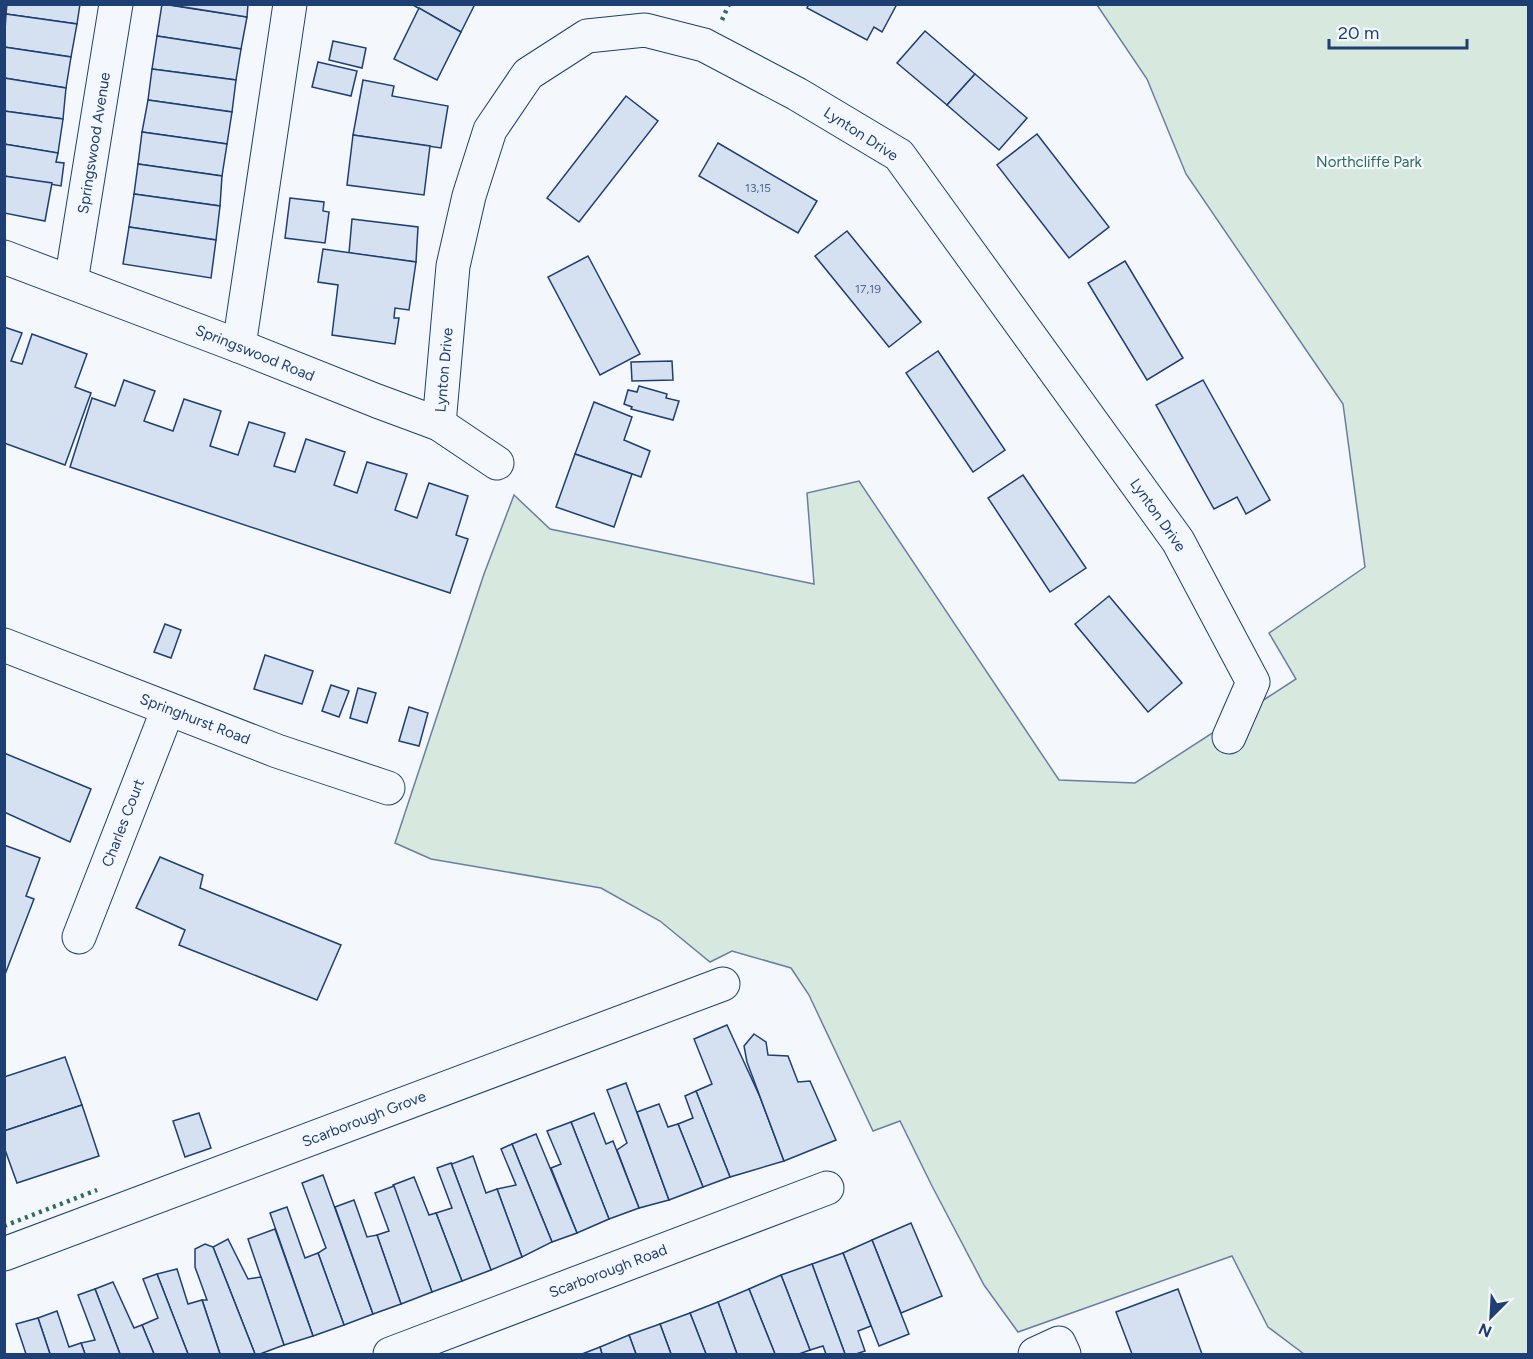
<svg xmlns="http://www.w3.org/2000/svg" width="1533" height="1359" viewBox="0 0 1533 1359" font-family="Figtree,sans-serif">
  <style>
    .green { fill: #d7e8df; stroke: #687fa3; stroke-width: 1.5 }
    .building { fill: #d5e0f0; stroke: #1d3f73; stroke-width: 1.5 }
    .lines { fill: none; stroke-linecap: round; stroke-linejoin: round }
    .minor-casing { stroke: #1d3f73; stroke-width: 35 }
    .minor { stroke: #f4f7fb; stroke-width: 33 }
    .hedge { stroke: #2c6c60; stroke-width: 4.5; stroke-dasharray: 3 4.5; stroke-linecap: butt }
    .labels { text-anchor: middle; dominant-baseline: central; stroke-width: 4.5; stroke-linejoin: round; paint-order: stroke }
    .number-label { font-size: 12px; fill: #4b6792 }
    .street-label { font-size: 15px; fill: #1d3f73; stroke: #f4f7fb }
    .park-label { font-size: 15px; fill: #2c6c60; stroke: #f4f7fb }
  </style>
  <rect width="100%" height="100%" fill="#f4f7fb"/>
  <path class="green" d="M 1097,5 L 1528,5 L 1528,1354 L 1304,1354 L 1268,1327 L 1232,1256 L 1018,1332 L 984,1285 L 932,1186 L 900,1121 L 873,1131 L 809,995 L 791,968 L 732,951 L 710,962 L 660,921 L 601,888 L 431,859 L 395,843 L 484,574 L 514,495 L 550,529 L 814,584 L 807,493 L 859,481 L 1059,780 L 1135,783 L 1296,679 L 1269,633 L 1365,567 L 1343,404 L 1186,174 L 1147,79 Z"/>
  <g class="building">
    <path d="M 7,4 L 80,4 L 77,24 L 6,14 Z"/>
    <path d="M 162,4 L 247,17 L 241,49 L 157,36 Z"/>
    <path d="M 165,4 L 248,4 L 247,17 Z"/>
    <path d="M 411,4 L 475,4 L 461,32 Z"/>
    <path d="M 809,4 L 897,4 L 882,32 L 874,27 L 867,40 L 807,8 Z"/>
    <path d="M 419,8 L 461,32 L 437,80 L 394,59 Z"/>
    <path d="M 6,14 L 77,24 L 71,57 L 4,47 Z"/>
    <path d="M 925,31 L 975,74 L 947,105 L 897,63 Z"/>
    <path d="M 157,36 L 241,49 L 236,80 L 152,69 Z"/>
    <path d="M 333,41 L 366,48 L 362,68 L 329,60 Z"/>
    <path d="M 4,47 L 71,57 L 66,88 L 4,78 Z"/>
    <path d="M 318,62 L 357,71 L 351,96 L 312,87 Z"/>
    <path d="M 152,69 L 236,80 L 232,112 L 148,100 Z"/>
    <path d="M 975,74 L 1027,118 L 999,150 L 947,105 Z"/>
    <path d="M 4,78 L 66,88 L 63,119 L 4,111 Z"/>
    <path d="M 363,80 L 394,86 L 392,96 L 448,106 L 441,148 L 353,135 Z"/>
    <path d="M 626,96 L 658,121 L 579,222 L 547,198 Z"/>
    <path d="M 148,100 L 232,112 L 227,144 L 142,132 Z"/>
    <path d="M 4,111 L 63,119 L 58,153 L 4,144 Z"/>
    <path d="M 142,132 L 227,144 L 222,176 L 138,164 Z"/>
    <path d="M 1037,134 L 1109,227 L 1069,258 L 997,165 Z"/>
    <path d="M 353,135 L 430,146 L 424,195 L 347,185 Z"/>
    <path d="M 718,143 L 817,201 L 798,233 L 699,176 Z"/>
    <path d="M 4,144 L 58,153 L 56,162 L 64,163 L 61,186 L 4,176 Z"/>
    <path d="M 138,164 L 222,176 L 220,206 L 134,194 Z"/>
    <path d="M 4,176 L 52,183 L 45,221 L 4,213 Z"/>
    <path d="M 134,194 L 220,206 L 216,240 L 129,227 Z"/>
    <path d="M 290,198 L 324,202 L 323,211 L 329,212 L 325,243 L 285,238 Z"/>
    <path d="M 352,219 L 418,227 L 416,262 L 349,253 Z"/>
    <path d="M 129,227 L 216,240 L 211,278 L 123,264 Z"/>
    <path d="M 847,231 L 921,322 L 889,347 L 815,256 Z"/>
    <path d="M 323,249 L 416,262 L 409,310 L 395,308 L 394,318 L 399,318 L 395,344 L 332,335 L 338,285 L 318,282 Z"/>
    <path d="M 588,256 L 640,354 L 600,375 L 548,277 Z"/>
    <path d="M 1125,261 L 1183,358 L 1147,380 L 1088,283 Z"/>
    <path d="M 4,327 L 22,333 L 11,361 L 22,364 L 32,334 L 87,354 L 75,387 L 91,393 L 65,465 L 4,443 Z"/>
    <path d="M 938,351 L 1005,450 L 973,472 L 906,373 Z"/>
    <path d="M 672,361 L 673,380 L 632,381 L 631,362 Z"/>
    <path d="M 124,380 L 155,391 L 144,421 L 173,431 L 184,399 L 221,411 L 210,446 L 238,455 L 249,422 L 285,433 L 274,466 L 295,472 L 306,439 L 345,452 L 334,485 L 357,493 L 367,462 L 407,474 L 395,510 L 417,518 L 429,483 L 468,496 L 456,535 L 468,539 L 450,593 L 70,467 L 92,398 L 115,406 Z"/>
    <path d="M 1203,380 L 1270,500 L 1246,514 L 1237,497 L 1214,509 L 1156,405 Z"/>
    <path d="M 639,386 L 667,394 L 666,398 L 679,401 L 673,420 L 631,409 L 632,407 L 624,404 L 628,390 L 637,392 Z"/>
    <path d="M 594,402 L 632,417 L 624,440 L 650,451 L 641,477 L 575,454 Z"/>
    <path d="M 575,454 L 632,474 L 614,527 L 556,507 Z"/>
    <path d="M 1023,475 L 1086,568 L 1050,592 L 988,498 Z"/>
    <path d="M 1109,596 L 1182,683 L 1148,712 L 1075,624 Z"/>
    <path d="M 165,624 L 181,630 L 171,658 L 154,652 Z"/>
    <path d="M 265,655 L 313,671 L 302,704 L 254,689 Z"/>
    <path d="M 331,685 L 349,691 L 339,717 L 322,711 Z"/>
    <path d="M 358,688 L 376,693 L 367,723 L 350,718 Z"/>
    <path d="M 409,707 L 428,713 L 419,746 L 399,741 Z"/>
    <path d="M 4,753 L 91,789 L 70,842 L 4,812 Z"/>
    <path d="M 4,845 L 40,858 L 26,896 L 34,899 L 4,977 Z"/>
    <path d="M 160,857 L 203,875 L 200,888 L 341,945 L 317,1000 L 179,945 L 185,930 L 136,908 Z"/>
    <path d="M 727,1025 L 760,1097 L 784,1161 L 730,1177 L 696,1091 L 712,1084 L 694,1039 Z"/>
    <path d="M 754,1034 L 766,1042 L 768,1055 L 788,1056 L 798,1082 L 810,1081 L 836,1140 L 784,1161 L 747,1062 L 744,1046 Z"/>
    <path d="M 65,1057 L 82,1105 L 4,1131 L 4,1077 Z"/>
    <path d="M 626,1083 L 669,1200 L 639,1208 L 617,1150 L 627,1143 L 607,1090 Z"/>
    <path d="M 696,1091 L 730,1177 L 703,1187 L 678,1124 L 693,1118 L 685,1096 Z"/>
    <path d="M 659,1104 L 668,1127 L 678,1124 L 703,1187 L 669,1200 L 637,1112 Z"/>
    <path d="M 82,1105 L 99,1156 L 17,1183 L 4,1147 L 4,1131 Z"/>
    <path d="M 199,1113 L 211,1148 L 185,1157 L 173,1121 Z"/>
    <path d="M 594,1113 L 606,1144 L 613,1141 L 639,1208 L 609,1219 L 571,1122 Z"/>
    <path d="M 571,1122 L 609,1219 L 577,1233 L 551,1168 L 561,1164 L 547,1131 Z"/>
    <path d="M 536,1134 L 577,1233 L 552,1242 L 512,1144 Z"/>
    <path d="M 512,1144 L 552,1242 L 522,1257 L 497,1189 L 516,1185 L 501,1149 Z"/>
    <path d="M 473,1156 L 486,1193 L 497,1189 L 522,1257 L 491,1270 L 451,1163 L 452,1164 Z"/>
    <path d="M 451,1163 L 491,1270 L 462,1281 L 436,1213 L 452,1208 L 437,1168 Z"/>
    <path d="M 323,1175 L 373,1314 L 344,1325 L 318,1253 L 326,1248 L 302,1183 Z"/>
    <path d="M 414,1177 L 429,1215 L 436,1213 L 462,1281 L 432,1292 L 393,1185 Z"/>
    <path d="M 394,1186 L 432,1292 L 401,1304 L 377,1235 L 389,1231 L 375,1193 Z"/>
    <path d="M 354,1200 L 367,1237 L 377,1235 L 401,1304 L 373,1314 L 335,1207 Z"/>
    <path d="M 287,1207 L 305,1258 L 318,1253 L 344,1325 L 313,1336 L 270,1213 Z"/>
    <path d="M 911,1223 L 942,1296 L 901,1313 L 872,1240 Z"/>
    <path d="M 275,1229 L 313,1336 L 284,1345 L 248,1239 Z"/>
    <path d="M 228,1239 L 248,1279 L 261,1277 L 284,1345 L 260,1354 L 255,1354 L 213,1247 Z"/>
    <path d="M 872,1240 L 909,1334 L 879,1346 L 843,1253 Z"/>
    <path d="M 205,1244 L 213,1247 L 255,1354 L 220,1354 L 202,1300 L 207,1300 L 195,1267 L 195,1249 Z"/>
    <path d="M 843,1253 L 871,1326 L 858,1331 L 865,1351 L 856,1354 L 845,1354 L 812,1264 Z"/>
    <path d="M 812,1264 L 845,1354 L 826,1354 L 823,1346 L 810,1350 L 781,1275 Z"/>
    <path d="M 177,1269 L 188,1304 L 202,1300 L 220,1354 L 188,1354 L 157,1274 Z"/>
    <path d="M 157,1274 L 188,1354 L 154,1354 L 142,1325 L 158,1318 L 143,1279 Z"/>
    <path d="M 781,1275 L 810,1350 L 799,1354 L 775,1354 L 749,1289 Z"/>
    <path d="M 113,1282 L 134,1328 L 142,1325 L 154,1354 L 120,1354 L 95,1289 Z"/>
    <path d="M 95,1289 L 120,1354 L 85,1354 L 81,1343 L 95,1340 L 78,1295 Z"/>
    <path d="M 749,1289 L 775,1354 L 737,1354 L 718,1302 Z"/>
    <path d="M 1178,1289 L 1202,1354 L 1132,1354 L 1116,1312 Z"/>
    <path d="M 718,1302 L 737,1354 L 706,1354 L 690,1313 Z"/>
    <path d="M 57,1311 L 69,1347 L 81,1343 L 85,1354 L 50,1354 L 38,1318 Z"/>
    <path d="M 690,1313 L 706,1354 L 671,1354 L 660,1324 Z"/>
    <path d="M 38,1318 L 50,1354 L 26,1354 L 16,1324 Z"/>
    <path d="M 660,1324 L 671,1354 L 636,1354 L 629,1335 Z"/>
    <path d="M 629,1335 L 636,1354 L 602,1354 L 600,1347 Z"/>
    <path d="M 600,1347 L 602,1354 L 582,1354 Z"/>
  </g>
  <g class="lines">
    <g class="minor-casing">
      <g id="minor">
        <path d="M 4,257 L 239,346 L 377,401 L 439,424 L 497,463"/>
        <path d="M 71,282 L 116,4"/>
        <path d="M 239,346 L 290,4"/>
        <path d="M 439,424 L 453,266 L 469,196 L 490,130 L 528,74 L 587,36 L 645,30 L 704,45 L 797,94 L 899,155 L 1178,541 L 1253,682 L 1229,737"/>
        <path d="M 4,645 L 277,751 L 388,788"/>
        <path d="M 79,937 L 168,709"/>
        <path d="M 4,1254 L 723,984"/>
        <path d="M 390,1354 L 827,1188"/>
        <path d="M 1035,1354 L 1059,1343 L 1064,1354"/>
      </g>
    </g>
    <use href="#minor" class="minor"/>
    <g class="hedge">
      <path d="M 722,20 L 729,4"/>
      <path d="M 4,1226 L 97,1190"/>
    </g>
  </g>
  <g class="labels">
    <g class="number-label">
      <text x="758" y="188">13,15</text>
      <text x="868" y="289">17,19</text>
    </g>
    <g class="street-label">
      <text transform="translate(861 134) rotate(33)">Lynton Drive</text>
      <text transform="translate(94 143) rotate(-81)">Springswood Avenue</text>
      <text transform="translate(255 353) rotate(22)">Springswood Road</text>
      <text transform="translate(444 370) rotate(-85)">Lynton Drive</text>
      <text transform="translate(1158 515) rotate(55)">Lynton Drive</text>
      <text transform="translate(195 719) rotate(21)">Springhurst Road</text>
      <text transform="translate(123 823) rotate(-69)">Charles Court</text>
      <text transform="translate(364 1119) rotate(-21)">Scarborough Grove</text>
      <text transform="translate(608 1271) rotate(-21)">Scarborough Road</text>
    </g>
    <g class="park-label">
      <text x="1369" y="162">Northcliffe Park</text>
    </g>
  </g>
  <rect width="1533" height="1359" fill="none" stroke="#1d3f73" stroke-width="12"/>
  <g transform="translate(1491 1317) rotate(204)" stroke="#f4f7fb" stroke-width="4.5" paint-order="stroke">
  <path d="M0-4.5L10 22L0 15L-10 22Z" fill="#1d3f73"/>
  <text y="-9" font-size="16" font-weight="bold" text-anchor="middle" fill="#1d3f73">N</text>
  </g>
  <path d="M1329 39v9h138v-9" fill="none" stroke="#1d3f73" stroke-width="3"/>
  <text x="1338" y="39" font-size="18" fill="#1d3f73" stroke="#f4f7fb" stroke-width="4.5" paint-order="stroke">20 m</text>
</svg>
